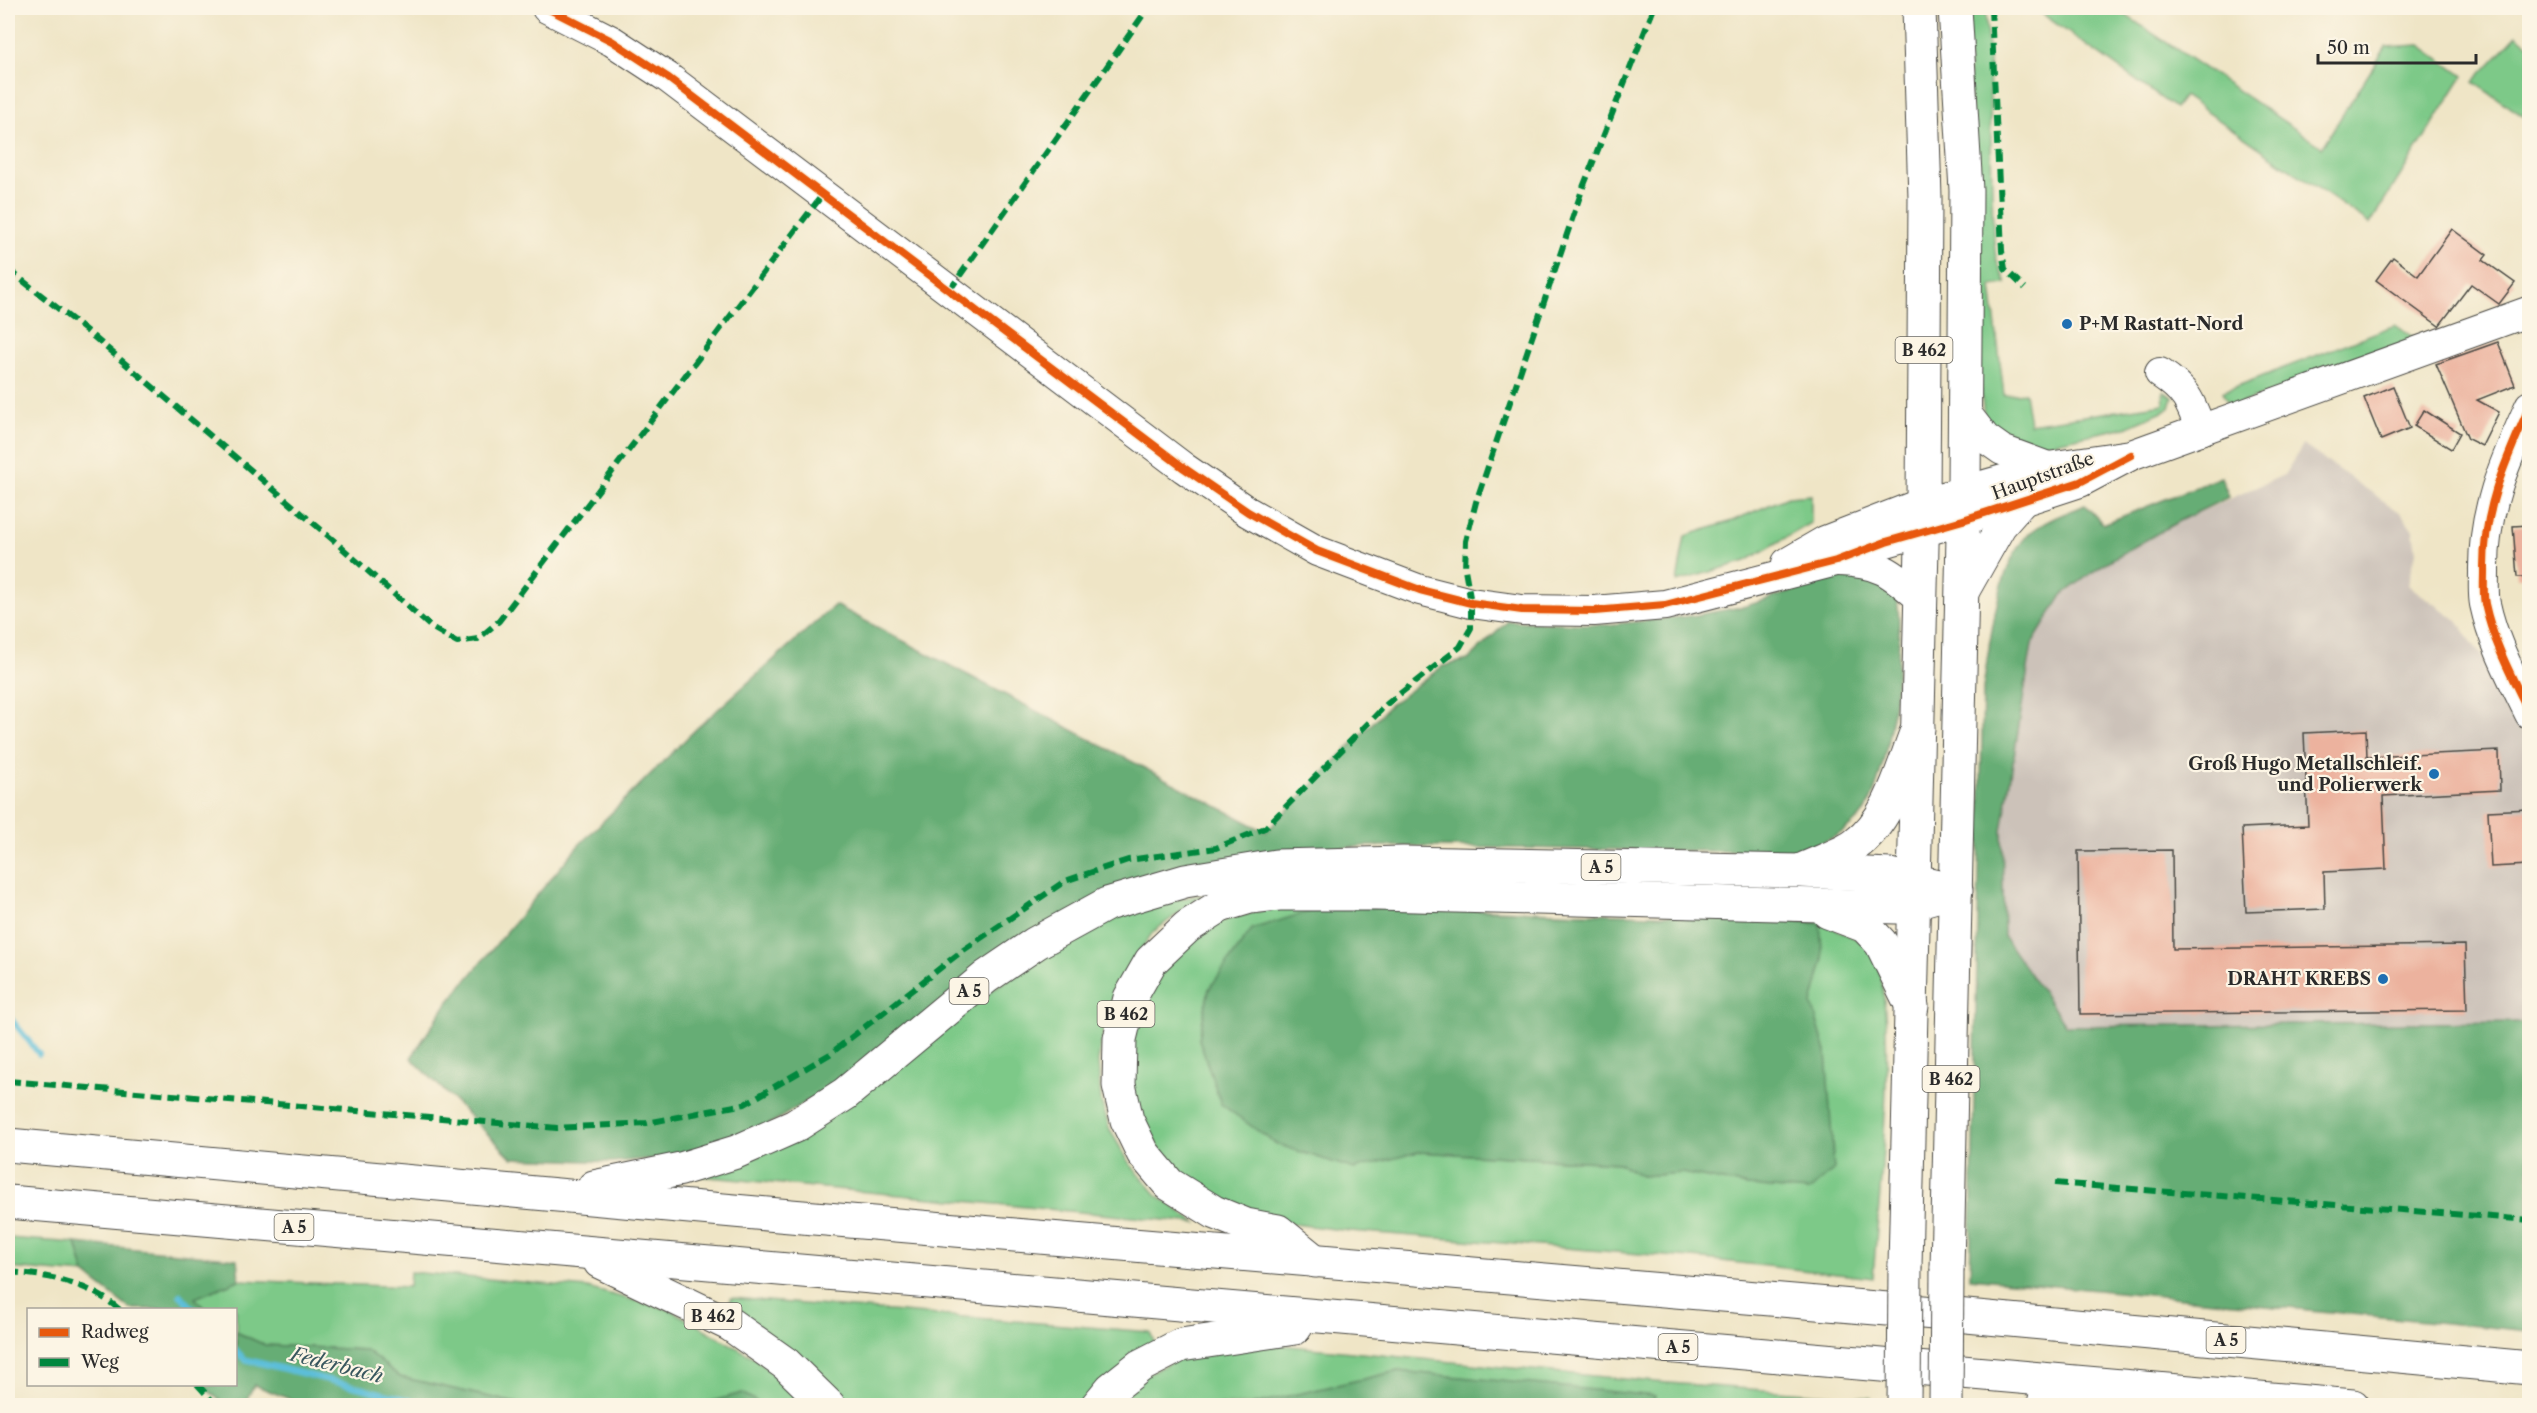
<svg xmlns="http://www.w3.org/2000/svg" width="2537" height="1413" viewBox="0 0 2537 1413" font-family="'Libre Caslon Text',serif">
  <style>
    .industrial { fill: #ccc2b9 }
    .green { fill: #7dc988; stroke: #547a5a; stroke-width: 1.5; fill-rule: evenodd }
    .forest { fill: #66ad74; stroke: #486c50; stroke-width: 1.5 }
    .lines { fill: none; stroke-linecap: round; stroke-linejoin: round }
    .stream { stroke: #5bbed9; stroke-width: 6 }
    .building { fill: #ecb29e }
    .minor-casing { stroke: #484742; stroke-width: 32 }
    .major-casing { stroke: #484742; stroke-width: 35 }
    .highway-casing { stroke: #484742; stroke-width: 35 }
    .minor { stroke: #fff; stroke-width: 30 }
    .major { stroke: #fff; stroke-width: 33 }
    .highway { stroke: #fff; stroke-width: 33 }
    .major-bridge-casing { stroke: #484742; stroke-width: 35; stroke-linecap: butt }
    .major-bridge { stroke: #fff; stroke-width: 33 }
    .quiet { stroke: #00873e; stroke-width: 6; stroke-dasharray: 12 6; stroke-linecap: butt }
    .cycleway-casing { stroke: #fcf5e5; stroke-width: 11 }
    .cycleway { stroke: #e8590c; stroke-width: 8 }
    .poi-dot { fill: #1f6fb2; stroke: #fcf5e5; stroke-width: 2 }
    .labels { text-anchor: middle; dominant-baseline: central; stroke-width: 4.5; stroke-linejoin: round; paint-order: stroke }
    .shield { fill: #fcf5e5; stroke: #6a6863; stroke-width: 1.5 }
    .shield-label { font-size: 16px; font-weight: bold; fill: #2b2b2b }
    .poi-label { font-size: 18px; font-weight: bold; fill: #2b2b2b; stroke: #fcf5e5; text-anchor: end }
    .street-label { font-size: 18px; fill: #2b2b2b; stroke: #fcf5e5 }
    .water-label { font-size: 20px; font-style: italic; fill: #39575f; stroke: #fcf5e5 }
  </style>
  <rect width="100%" height="100%" fill="#fcf5e5"/>
  <filter id="ink" filterUnits="userSpaceOnUse"><feTurbulence type="fractalNoise" baseFrequency=".0167" numOctaves="2"/><feDisplacementMap in="SourceGraphic" scale="12" xChannelSelector="R" yChannelSelector="G"/><feConvolveMatrix kernelMatrix="1 2 1 2 8 2 1 2 1" color-interpolation-filters="sRGB"/></filter>
  <filter id="wash" filterUnits="userSpaceOnUse"><feTurbulence type="fractalNoise" baseFrequency=".008" numOctaves="4" result="noise"/><feDisplacementMap in="SourceGraphic" scale="24" xChannelSelector="R" yChannelSelector="G"/><feGaussianBlur stdDeviation="1.35" result="paint"/><feColorMatrix in="noise" values="0 0 0 0 0 0 0 0 0 0 0 0 0 0 0 0 0 1.4 0 .05"/><feComposite in="paint" operator="in"/></filter>
  <g filter="url(#wash)">
    <rect width="100%" height="100%" fill="#efe5c6"/>
    <path class="industrial" d="M 2303,445 L 2401,513 L 2413,530 L 2416,552 L 2408,585 L 2457,620 L 2504,690 L 2529,681 L 2529,1022 L 2066,1026 L 2004,937 L 2002,831 L 2032,644 L 2061,595 L 2104,564 L 2179,521 L 2284,475 Z"/>
    <g class="green">
      <path d="M 1967,8 L 1985,8 L 1989,60 L 1993,231 L 1996,259 L 2006,284 L 1991,286 L 2004,395 L 2025,393 L 2030,424 L 2164,404 L 2163,391 L 2173,397 L 2170,408 L 2126,427 L 2033,447 L 1995,435 L 1984,415 L 1980,384 Z"/>
      <path d="M 2034,8 L 2115,8 L 2322,147 L 2386,47 L 2420,45 L 2463,76 L 2370,224 L 2184,96 L 2175,108 Z"/>
      <path d="M 2517,35 L 2529,44 L 2529,120 L 2473,82 Z"/>
      <path d="M 2395,325 L 2417,340 L 2230,407 L 2222,392 Z"/>
      <path d="M 1811,495 L 1811,523 L 1746,561 L 1677,582 L 1685,536 L 1732,521 L 1788,497 Z"/>
      <path d="M 1205,894 L 1153,932 L 1124,974 L 1107,1013 L 1098,1061 L 1101,1101 L 1110,1130 L 1130,1164 L 1157,1195 L 1196,1223 L 698,1176 L 1104,919 L 1152,904 Z"/>
      <path d="M 1291,903 L 1819,921 C 1830,927 1861,939 1868,946 C 1904,983 1877,1219 1873,1278 L 1704,1259 L 1350,1231 L 1269,1221 L 1172,1173 L 1130,1095 L 1127,1060 L 1150,981 L 1207,924 ZM 1823,961 L 1811,1004 L 1826,1052 L 1809,1191 L 1748,1186 L 1682,1173 L 1641,1176 L 1619,1163 L 1418,1152 L 1221,1104 L 1199,1039 L 1209,989 Z"/>
      <path d="M 8,1238 L 76,1243 L 85,1274 L 8,1268 Z"/>
      <path d="M 410,1272 L 587,1288 L 671,1310 L 755,1358 L 808,1405 L 762,1405 L 742,1393 L 699,1405 L 525,1405 L 400,1377 L 366,1350 L 265,1345 L 236,1332 L 236,1310 L 205,1309 L 194,1298 L 239,1280 L 409,1287 Z"/>
      <path d="M 731,1298 L 1150,1332 L 1155,1344 L 1084,1405 L 843,1405 L 728,1310 Z"/>
      <path d="M 1250,1342 L 1655,1382 L 1871,1398 L 1871,1406 L 1653,1405 L 1654,1397 L 1398,1371 L 1250,1405 L 1114,1406 L 1146,1374 L 1198,1350 Z"/>
    </g>
    <g class="forest">
      <path d="M 2221,477 L 2229,497 L 2179,521 L 2104,564 L 2062,595 L 2032,644 L 2002,831 L 2004,937 L 2066,1026 L 2529,1022 L 2529,1331 L 1970,1278 L 1983,688 C 1990,645 1997,560 2031,532 C 2047,519 2067,513 2085,505 L 2103,524 Z"/>
      <path d="M 1865,571 L 1896,594 C 1906,637 1890,785 1860,817 C 1838,840 1813,848 1783,852 L 1366,846 L 1265,855 L 1183,869 L 757,1132 L 688,1156 L 612,1162 L 512,1158 L 411,1058 L 445,1006 L 578,846 L 697,728 L 835,605 L 1266,832 L 1389,706 L 1443,666 L 1468,660 L 1508,621 L 1606,625 L 1691,616 L 1746,606 L 1846,574 Z"/>
      <path d="M 1327,906 L 1767,918 L 1820,924 L 1823,961 L 1812,1004 L 1826,1052 L 1834,1169 L 1809,1191 L 1748,1186 L 1682,1173 L 1641,1176 L 1619,1163 L 1418,1152 L 1354,1169 L 1276,1144 L 1221,1104 L 1199,1039 L 1209,989 L 1252,929 Z"/>
      <path d="M 76,1243 L 237,1259 L 239,1280 L 195,1298 L 205,1309 L 130,1309 L 85,1274 Z"/>
      <path d="M 236,1332 L 265,1345 L 366,1350 L 400,1377 L 525,1405 L 305,1405 L 254,1385 L 244,1405 L 226,1405 L 201,1385 L 236,1384 Z"/>
      <path d="M 1398,1371 L 1655,1396 L 1653,1406 L 1250,1405 Z"/>
      <path d="M 742,1393 L 762,1405 L 699,1405 Z"/>
    </g>
    <g class="lines">
      <g class="stream">
        <path d="M 8,1015 L 39,1054"/>
        <path d="M 180,1295 L 195,1310"/>
        <path d="M 236,1350 L 244,1359 L 433,1406"/>
      </g>
    </g>
    <g id="blocks">
      <g class="building">
        <path d="M 2452,229 L 2487,255 L 2483,260 L 2515,283 L 2499,304 L 2471,284 L 2439,326 L 2376,280 L 2393,257 L 2418,276 Z"/>
        <path d="M 2498,342 L 2515,385 L 2477,400 L 2499,412 L 2482,446 L 2468,439 L 2436,364 Z"/>
        <path d="M 2393,386 L 2410,428 L 2381,440 L 2364,398 Z"/>
        <path d="M 2424,410 L 2460,433 L 2451,449 L 2414,426 Z"/>
        <path d="M 2529,525 L 2529,577 L 2517,577 L 2513,526 Z"/>
        <path d="M 2366,730 L 2367,757 L 2499,751 L 2500,790 L 2383,796 L 2386,869 L 2324,872 L 2325,909 L 2246,912 L 2242,828 L 2308,825 L 2304,733 Z"/>
        <path d="M 2529,809 L 2529,865 L 2491,867 L 2488,811 Z"/>
        <path d="M 2172,850 L 2173,949 L 2465,945 L 2467,1010 L 2080,1014 L 2078,851 Z"/>
      </g>
    </g>
  </g>
  <g filter="url(#ink)">
    <use href="#blocks" fill-opacity="0" stroke="#484742" stroke-width="1.5"/>
    <g class="lines">
      <g class="minor-casing">
        <g id="minor">
          <path d="M 547,8 L 612,41 L 667,77 L 1184,468 L 1248,512 L 1317,551 L 1420,590 L 1471,603 L 1522,610 L 1594,611 L 1665,605 L 1836,561 L 1886,542 L 1963,520 L 2080,482 L 2131,455"/>
          <path d="M 2160,373 C 2187,391 2190,401 2201,430"/>
          <path d="M 2530,406 C 2505,462 2483,509 2484,572 C 2484,582 2483,594 2485,604 C 2493,642 2513,679 2530,714"/>
          <path d="M 1964,411 L 1985,438 L 2002,450 L 2048,467"/>
          <path d="M 1839,561 C 1879,562 1891,572 1920,598"/>
          <path d="M 1787,563 L 1825,541 L 1923,503 L 2048,467 L 2131,455 L 2530,311"/>
          <path d="M 1962,595 L 2001,526 L 2023,501"/>
          <path d="M 2042,1406 L 2048,1379"/>
        </g>
      </g>
      <g class="major-casing">
        <g id="major">
          <path d="M 1905,1266 L 1923,503"/>
          <path d="M 1947,1269 L 1964,490"/>
        </g>
      </g>
      <g class="highway-casing">
        <g id="highway">
          <path d="M 1919,8 L 1925,198 L 1923,503"/>
          <path d="M 1955,8 L 1966,190 L 1964,490"/>
          <path d="M 1804,869 C 1821,861 1841,855 1855,845 C 1891,819 1902,768 1918,728"/>
          <path d="M 1828,912 L 1865,926 L 1881,943 L 1912,1006"/>
          <path d="M 8,1145 L 767,1214 L 1923,1312 L 2530,1368"/>
          <path d="M 594,1187 L 681,1169 L 736,1152 L 795,1126 L 845,1094 L 986,977 L 1036,943 L 1107,904 L 1185,881 L 1276,866 L 1403,863 L 1800,871 L 1890,875 L 1956,890"/>
          <path d="M 8,1202 L 2353,1406"/>
          <path d="M 1315,1261 L 1278,1231 L 1246,1225 L 1214,1212 L 1169,1184 L 1143,1153 L 1127,1120 L 1119,1085 L 1120,1039 L 1130,998 L 1151,961 L 1187,927 L 1220,906 L 1250,897 L 1279,894 L 1376,894 L 1897,907 L 1954,891"/>
          <path d="M 600,1262 L 731,1325 L 786,1364 L 829,1406"/>
          <path d="M 1097,1406 L 1111,1389 L 1140,1366 L 1181,1345 L 1295,1328"/>
        </g>
      </g>
      <use href="#minor" class="minor"/>
      <use href="#major" class="major"/>
      <use href="#highway" class="highway"/>
      <g class="major-bridge-casing">
        <g id="major-bridge">
          <path d="M 1904,1406 L 1905,1266"/>
          <path d="M 1946,1406 L 1947,1269"/>
        </g>
      </g>
      <use href="#major-bridge" class="major-bridge"/>
      <g class="quiet">
        <path d="M 1991,8 L 2002,251 L 2005,269 L 2025,288"/>
        <path d="M 8,269 L 88,332 L 332,539 L 431,627 L 457,642 L 478,639 L 499,621 L 823,194"/>
        <path d="M 949,291 L 1148,8"/>
        <path d="M 8,1081 L 557,1128 L 647,1123 L 745,1104 L 830,1054 L 962,951 L 1065,881 L 1128,860 L 1216,848 L 1265,828 L 1388,703 L 1460,647 L 1471,628 L 1471,603 L 1465,569 L 1466,541 L 1476,502 L 1582,190 L 1654,8"/>
        <path d="M 2055,1183 L 2530,1220"/>
        <path d="M 8,1272 C 48,1275 88,1282 120,1310"/>
        <path d="M 197,1384 L 217,1406"/>
      </g>
      <g class="cycleway-casing">
        <g id="cycleway">
          <path d="M 547,8 L 612,41 L 667,77 L 1184,468 L 1248,512 L 1317,551 L 1420,590 L 1471,603 L 1522,610 L 1594,611 L 1665,605 L 1836,561 L 1886,542 L 1963,520 L 2080,482 L 2131,455"/>
          <path d="M 2530,406 C 2505,462 2483,509 2484,572 C 2484,582 2483,594 2485,604 C 2493,642 2513,679 2530,714"/>
        </g>
      </g>
      <use href="#cycleway" class="cycleway"/>
    </g>
  </g>
  <g class="poi-dot">
    <circle cx="2067" cy="324" r="6"/>
    <circle cx="2434" cy="774" r="6"/>
    <circle cx="2383" cy="979" r="6"/>
  </g>
  <g class="labels">
    <g class="shield">
      <rect x="1895.5" y="337" width="57" height="26" rx="4.5"/>
      <rect x="1581.5" y="854" width="39" height="26" rx="4.5"/>
      <rect x="949.5" y="978" width="39" height="26" rx="4.5"/>
      <rect x="1097.5" y="1001" width="57" height="26" rx="4.5"/>
      <rect x="1922.5" y="1066" width="57" height="26" rx="4.5"/>
      <rect x="274.5" y="1214" width="39" height="26" rx="4.5"/>
      <rect x="684.5" y="1303" width="57" height="26" rx="4.5"/>
      <rect x="2206.5" y="1327" width="39" height="26" rx="4.5"/>
      <rect x="1658.5" y="1334" width="39" height="26" rx="4.5"/>
    </g>
    <g class="shield-label">
      <text x="1924" y="350">B 462</text>
      <text x="1601" y="867">A 5</text>
      <text x="969" y="991">A 5</text>
      <text x="1126" y="1014">B 462</text>
      <text x="1951" y="1079">B 462</text>
      <text x="294" y="1227">A 5</text>
      <text x="713" y="1316">B 462</text>
      <text x="2226" y="1340">A 5</text>
      <text x="1678" y="1347">A 5</text>
    </g>
    <g class="poi-label">
      <text x="2079" y="324" text-anchor="start">P+M Rastatt-Nord</text>
      <text x="2422" y="764">Groß Hugo Metallschleif.<tspan x="2422" dy="21">und Polierwerk</tspan></text>
      <text x="2371" y="979">DRAHT KREBS</text>
    </g>
    <g class="street-label">
      <text transform="translate(2043 476) rotate(-20)">Hauptstraße</text>
    </g>
    <g class="water-label">
      <text transform="translate(337 1365) rotate(14)">Federbach</text>
    </g>
  </g>
  <rect width="2537" height="1413" fill="none" stroke="#fcf5e5" stroke-width="30"/>
  <rect x="27" y="1308" width="210" height="78" fill="#fcf5e5" stroke="#a8a49b" stroke-width="1.5"/>
  <rect x="39" y="1328" width="30" height="9" fill="#e8590c" stroke="#a8a49b" stroke-width="1.5"/>
  <text x="81" y="1338" font-size="18" fill="#2b2b2b">Radweg</text>
  <rect x="39" y="1358" width="30" height="9" fill="#00873e" stroke="#a8a49b" stroke-width="1.5"/>
  <text x="81" y="1368" font-size="18" fill="#2b2b2b">Weg</text>
  <path d="M2318 54v9h158v-9" fill="none" stroke="#2b2b2b" stroke-width="3"/>
  <text x="2327" y="54" font-size="18" fill="#2b2b2b" stroke="#fcf5e5" stroke-width="4.5" paint-order="stroke">50 m</text>
</svg>
